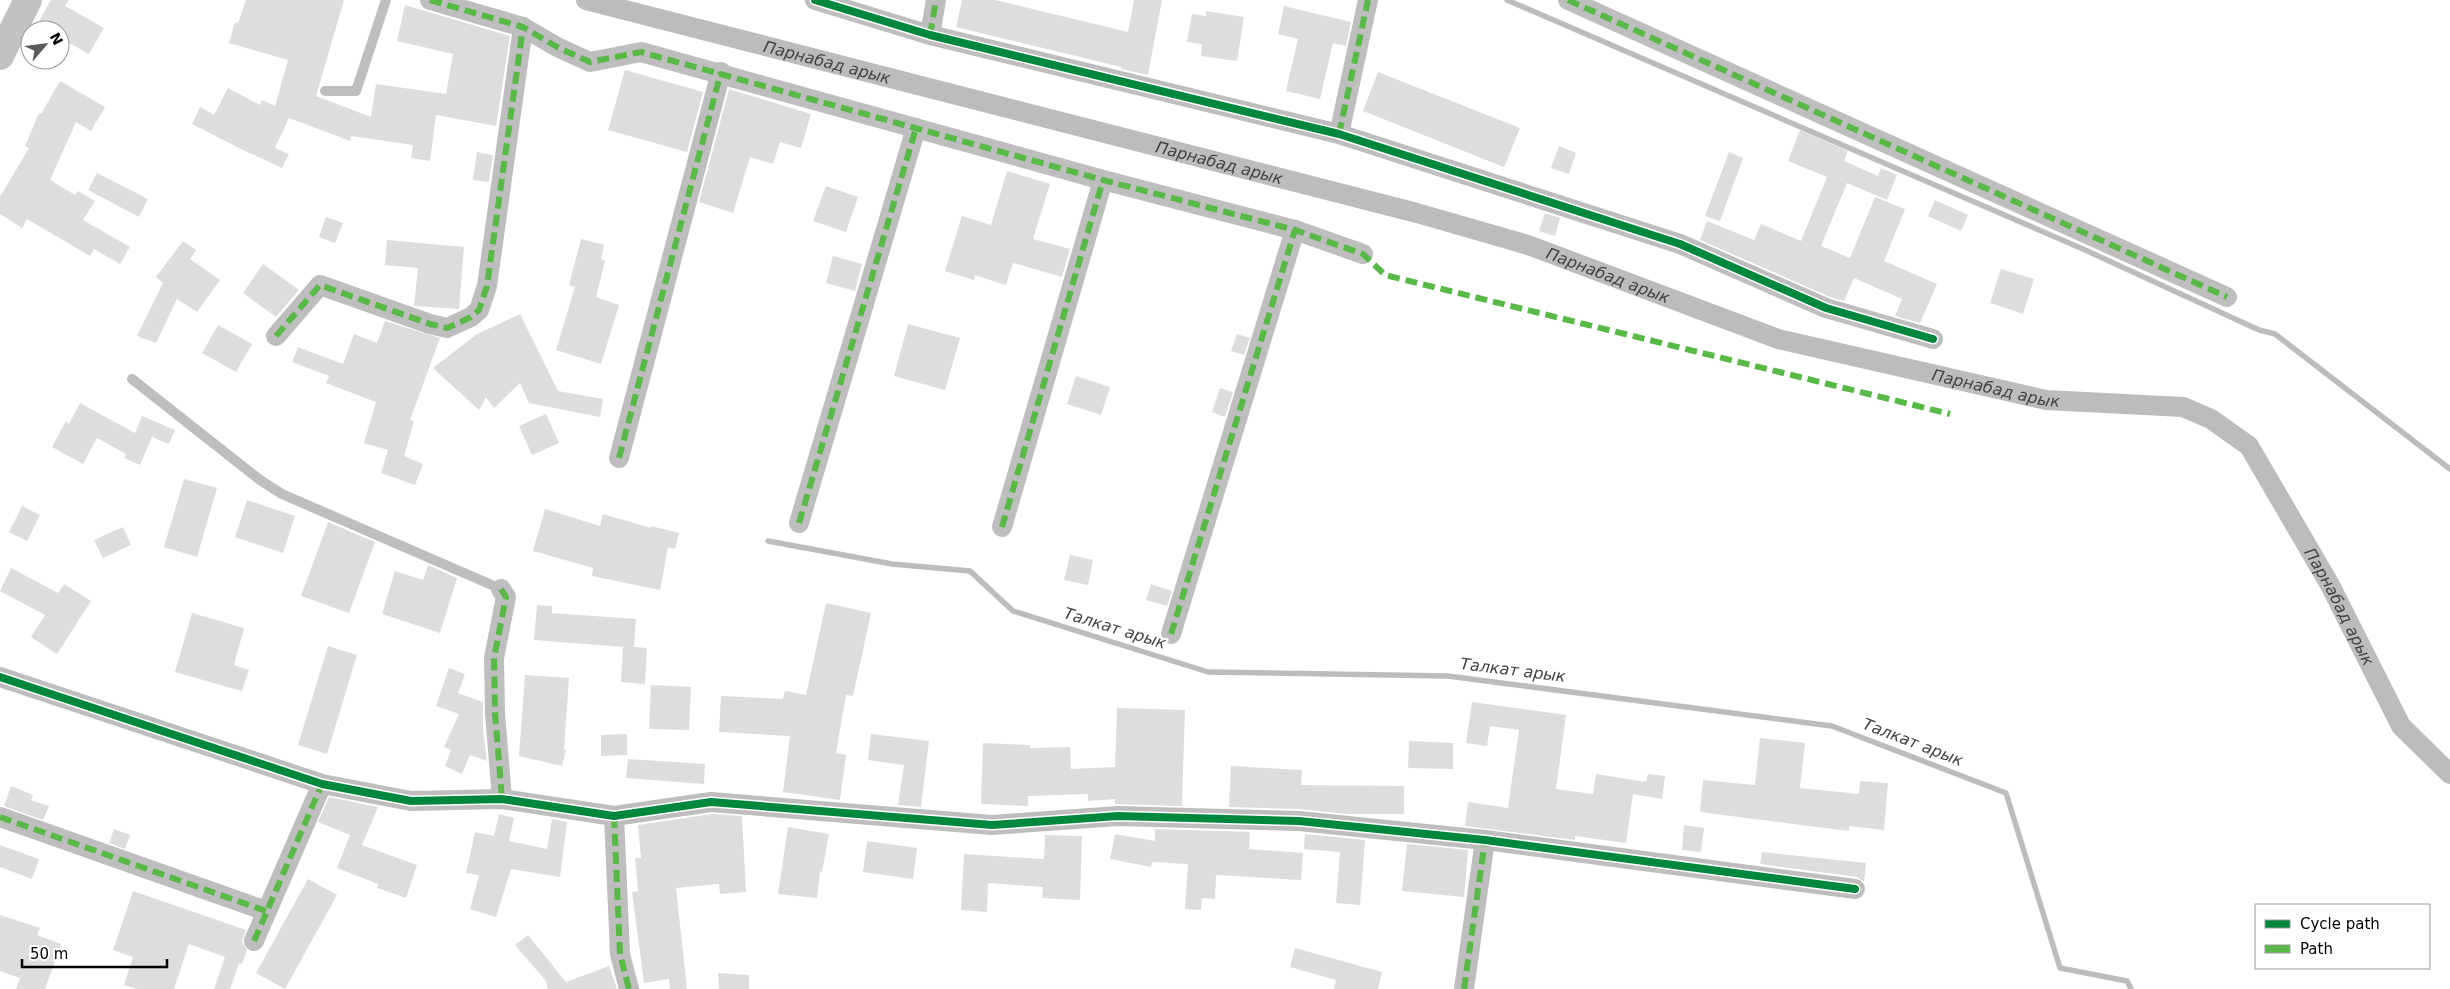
<svg xmlns="http://www.w3.org/2000/svg" width="2450" height="989" viewBox="0 0 2450 989" font-family="'DejaVu Sans',sans-serif">
  <style>
    .lines { fill: none; stroke-linecap: round; stroke-linejoin: round }
    .stream { stroke: #bcbcbc; stroke-width: 5.5 }
    .canal { stroke: #bcbcbc; stroke-width: 20 }
    .building { fill: #ddd }
    .lane { stroke: #bebebe; stroke-width: 10 }
    .street { stroke: #bebebe; stroke-width: 20 }
    .secondary { stroke: #c2c2c2; stroke-width: 28 }
    .quiet { stroke: #58b947; stroke-width: 6; stroke-dasharray: 12 6; stroke-linecap: butt }
    .cycleway-casing { stroke: #fff; stroke-width: 11 }
    .cycleway { stroke: #00873e; stroke-width: 8 }
    .labels { text-anchor: middle; dominant-baseline: central; stroke-width: 4.5; stroke-linejoin: round; paint-order: stroke }
    .water-label { font-size: 16px; font-style: italic; fill: #414141; stroke: #fff }
  </style>
  <rect width="100%" height="100%" fill="#fff"/>
  <g class="lines">
    <g class="stream">
      <path d="M 1507,0 L 2083,249 L 2259,330 L 2275,334 L 2450,469"/>
      <path d="M 768,541 L 892,564 L 970,571 L 1013,611 L 1208,672 L 1448,676 L 1832,726 L 2006,793 L 2060,968 L 2127,981 L 2131,989"/>
    </g>
    <path class="canal" id="s1" d="M 586,0 L 1417,213 L 1528,245 L 1778,339 L 2046,400 L 2183,407 L 2211,419 L 2249,446 L 2330,585 L 2401,726 L 2450,774"/>
  </g>
  <g class="building">
    <path d="M 51,0 L 69,0 L 65,6 L 104,28 L 89,54 L 60,38 L 60,30 L 46,30 L 37,25 Z"/>
    <path d="M 246,0 L 344,0 L 316,96 L 371,117 L 376,84 L 446,94 L 453,54 L 397,41 L 405,5 L 510,36 L 496,126 L 436,115 L 430,161 L 411,158 L 413,145 L 351,136 L 350,141 L 289,118 L 275,148 L 289,154 L 282,168 L 243,150 L 192,124 L 200,107 L 214,115 L 228,88 L 260,105 L 262,100 L 275,106 L 288,60 L 229,43 L 235,22 L 238,23 Z"/>
    <path d="M 962,0 L 995,0 L 1128,32 L 1134,0 L 1162,0 L 1148,75 L 1121,69 L 1121,67 L 956,27 Z"/>
    <path d="M 1284,6 L 1351,22 L 1346,46 L 1333,43 L 1320,99 L 1286,91 L 1298,39 L 1278,34 Z"/>
    <path d="M 1206,11 L 1244,17 L 1237,61 L 1201,56 L 1202,44 L 1187,42 L 1192,14 L 1206,16 Z"/>
    <path d="M 625,70 L 703,92 L 687,152 L 608,130 Z"/>
    <path d="M 1378,72 L 1520,128 L 1504,167 L 1363,111 Z"/>
    <path d="M 60,81 L 105,107 L 91,131 L 76,122 L 50,180 L 75,195 L 78,191 L 95,201 L 83,220 L 130,247 L 120,264 L 94,249 L 90,256 L 27,219 L 22,228 L 0,214 L 0,197 L 29,148 L 25,146 L 39,113 L 41,114 Z"/>
    <path d="M 729,89 L 811,114 L 801,148 L 780,142 L 773,164 L 750,157 L 733,213 L 699,202 Z"/>
    <path d="M 1800,130 L 1848,151 L 1844,161 L 1878,176 L 1881,168 L 1897,175 L 1887,200 L 1847,183 L 1821,246 L 1850,258 L 1875,197 L 1905,209 L 1884,261 L 1937,284 L 1920,323 L 1895,316 L 1902,299 L 1854,278 L 1844,301 L 1830,297 L 1700,240 L 1707,221 L 1754,240 L 1761,224 L 1801,241 L 1827,177 L 1788,161 Z"/>
    <path d="M 1559,146 L 1576,153 L 1569,174 L 1551,168 Z"/>
    <path d="M 477,152 L 493,155 L 489,182 L 473,180 Z"/>
    <path d="M 1729,152 L 1743,158 L 1720,221 L 1705,216 Z"/>
    <path d="M 1007,171 L 1050,184 L 1033,239 L 1070,249 L 1062,277 L 1013,263 L 1006,285 L 975,275 L 974,280 L 945,271 L 962,216 L 991,225 Z"/>
    <path d="M 97,173 L 148,199 L 139,217 L 88,190 Z"/>
    <path d="M 826,186 L 858,197 L 846,232 L 813,221 Z"/>
    <path d="M 1935,200 L 1968,215 L 1961,231 L 1928,216 Z"/>
    <path d="M 1545,213 L 1560,218 L 1555,236 L 1539,231 Z"/>
    <path d="M 326,217 L 343,223 L 335,243 L 319,237 Z"/>
    <path d="M 581,239 L 604,245 L 601,259 L 605,261 L 596,297 L 619,305 L 601,364 L 556,350 L 575,287 L 569,285 Z"/>
    <path d="M 387,240 L 464,247 L 459,309 L 414,306 L 418,268 L 385,265 Z"/>
    <path d="M 183,241 L 196,250 L 190,259 L 220,280 L 197,312 L 177,299 L 156,343 L 137,336 L 163,283 L 156,277 Z"/>
    <path d="M 833,256 L 862,264 L 855,291 L 826,283 Z"/>
    <path d="M 263,264 L 299,290 L 276,317 L 243,293 Z"/>
    <path d="M 2001,269 L 2034,279 L 2023,314 L 1990,303 Z"/>
    <path d="M 520,314 L 558,391 L 603,399 L 600,417 L 529,403 L 520,383 L 494,408 L 486,397 L 479,410 L 433,368 L 477,334 Z"/>
    <path d="M 385,321 L 440,338 L 410,420 L 414,421 L 404,456 L 423,464 L 415,485 L 381,473 L 388,450 L 364,443 L 376,402 L 326,383 L 329,376 L 292,362 L 298,347 L 343,364 L 354,334 L 377,343 Z"/>
    <path d="M 908,324 L 960,338 L 945,390 L 894,376 Z"/>
    <path d="M 218,325 L 252,344 L 236,372 L 202,353 Z"/>
    <path d="M 1237,334 L 1250,338 L 1244,355 L 1231,351 Z"/>
    <path d="M 1076,376 L 1110,387 L 1101,415 L 1067,404 Z"/>
    <path d="M 1220,388 L 1233,392 L 1225,417 L 1212,412 Z"/>
    <path d="M 80,403 L 135,433 L 142,416 L 175,430 L 169,444 L 152,437 L 140,465 L 124,458 L 126,454 L 97,438 L 83,464 L 52,447 L 66,421 L 69,424 Z"/>
    <path d="M 546,414 L 559,443 L 532,455 L 519,426 Z"/>
    <path d="M 184,479 L 217,488 L 197,557 L 164,547 Z"/>
    <path d="M 247,500 L 295,516 L 283,553 L 235,537 Z"/>
    <path d="M 22,506 L 40,515 L 27,541 L 9,532 Z"/>
    <path d="M 545,509 L 600,526 L 603,514 L 651,528 L 651,526 L 679,533 L 675,549 L 668,547 L 660,590 L 592,576 L 593,568 L 533,551 Z"/>
    <path d="M 328,522 L 375,542 L 349,613 L 301,596 Z"/>
    <path d="M 123,527 L 131,545 L 103,558 L 94,540 Z"/>
    <path d="M 1070,555 L 1093,560 L 1088,585 L 1064,580 Z"/>
    <path d="M 428,565 L 457,578 L 440,633 L 382,614 L 395,571 L 423,580 Z"/>
    <path d="M 11,568 L 58,593 L 64,584 L 91,601 L 57,654 L 31,637 L 45,615 L 0,591 Z"/>
    <path d="M 1151,584 L 1172,591 L 1167,606 L 1146,600 Z"/>
    <path d="M 826,603 L 871,613 L 853,696 L 846,695 L 836,753 L 846,755 L 840,800 L 783,792 L 790,736 L 719,732 L 721,696 L 783,699 L 785,691 L 806,695 Z"/>
    <path d="M 537,605 L 552,606 L 552,613 L 636,619 L 634,647 L 647,648 L 645,684 L 621,682 L 623,647 L 534,640 Z"/>
    <path d="M 192,613 L 244,628 L 234,665 L 249,670 L 242,691 L 175,672 Z"/>
    <path d="M 328,646 L 357,655 L 327,754 L 298,745 Z"/>
    <path d="M 449,668 L 465,674 L 458,693 L 483,702 L 483,730 L 487,761 L 470,755 L 462,774 L 445,766 L 451,750 L 444,747 L 459,714 L 436,706 Z"/>
    <path d="M 525,675 L 569,678 L 564,750 L 566,750 L 562,766 L 519,756 Z"/>
    <path d="M 651,685 L 691,687 L 689,730 L 649,729 Z"/>
    <path d="M 1472,702 L 1566,715 L 1556,789 L 1593,794 L 1596,774 L 1646,782 L 1648,774 L 1665,776 L 1662,799 L 1633,794 L 1626,843 L 1575,836 L 1575,840 L 1465,826 L 1468,802 L 1508,808 L 1519,730 L 1490,726 L 1487,746 L 1466,743 Z"/>
    <path d="M 1117,708 L 1185,710 L 1182,806 L 1115,804 L 1115,799 L 1088,801 L 1088,794 L 1028,796 L 1028,806 L 981,804 L 983,743 L 1030,745 L 1030,748 L 1070,747 L 1071,769 L 1115,767 Z"/>
    <path d="M 627,734 L 627,755 L 601,756 L 601,735 Z"/>
    <path d="M 871,734 L 929,741 L 921,807 L 898,805 L 904,765 L 868,760 Z"/>
    <path d="M 1760,738 L 1805,743 L 1800,788 L 1859,794 L 1860,781 L 1888,783 L 1884,830 L 1849,826 L 1849,831 L 1700,812 L 1703,780 L 1755,785 Z"/>
    <path d="M 1409,741 L 1453,743 L 1453,769 L 1408,768 Z"/>
    <path d="M 628,759 L 705,764 L 704,784 L 626,778 Z"/>
    <path d="M 1231,766 L 1302,770 L 1301,785 L 1404,786 L 1404,814 L 1347,814 L 1299,809 L 1229,807 Z"/>
    <path d="M 11,786 L 33,795 L 31,800 L 49,806 L 43,820 L 4,806 Z"/>
    <path d="M 329,797 L 378,807 L 362,845 L 417,865 L 406,898 L 377,888 L 378,884 L 337,868 L 350,835 L 318,822 Z"/>
    <path d="M 499,814 L 514,818 L 509,841 L 547,849 L 552,819 L 567,822 L 560,877 L 511,869 L 496,917 L 470,909 L 479,875 L 466,873 L 475,832 L 494,836 Z"/>
    <path d="M 712,814 L 742,816 L 746,892 L 720,894 L 719,884 L 676,888 L 687,989 L 670,989 L 669,979 L 644,983 L 632,892 L 638,891 L 635,858 L 641,858 L 638,825 Z"/>
    <path d="M 1684,825 L 1704,828 L 1701,852 L 1682,850 Z"/>
    <path d="M 788,827 L 829,834 L 822,872 L 820,871 L 817,898 L 778,894 Z"/>
    <path d="M 114,829 L 130,835 L 125,849 L 109,843 Z"/>
    <path d="M 1155,829 L 1250,832 L 1249,849 L 1303,853 L 1301,880 L 1216,875 L 1215,899 L 1202,898 L 1201,910 L 1185,909 L 1188,864 L 1152,862 L 1151,867 L 1110,859 L 1115,834 L 1155,841 Z"/>
    <path d="M 1305,834 L 1365,840 L 1360,905 L 1336,903 L 1340,852 L 1304,849 Z"/>
    <path d="M 1045,835 L 1082,836 L 1080,900 L 1042,898 L 1043,887 L 988,883 L 987,912 L 961,910 L 964,854 L 1044,859 Z"/>
    <path d="M 867,841 L 917,848 L 913,879 L 863,872 Z"/>
    <path d="M 1407,844 L 1468,850 L 1464,897 L 1402,891 Z"/>
    <path d="M 0,845 L 39,859 L 32,879 L 0,867 Z"/>
    <path d="M 1762,852 L 1866,863 L 1864,882 L 1857,877 L 1760,864 Z"/>
    <path d="M 308,879 L 337,895 L 285,989 L 256,973 Z"/>
    <path d="M 133,891 L 246,930 L 242,942 L 247,950 L 242,964 L 239,963 L 230,989 L 214,989 L 225,957 L 189,944 L 174,989 L 137,989 L 124,985 L 133,957 L 113,950 Z"/>
    <path d="M 0,915 L 40,928 L 37,935 L 61,944 L 45,989 L 16,989 L 20,978 L 0,971 Z"/>
    <path d="M 528,935 L 566,982 L 609,966 L 617,989 L 548,989 L 546,981 L 515,945 Z"/>
    <path d="M 1295,948 L 1382,972 L 1378,989 L 1334,989 L 1336,980 L 1290,967 Z"/>
    <path d="M 718,973 L 749,975 L 749,989 L 719,989 Z"/>
  </g>
  <g class="lines">
    <g class="lane">
      <path d="M 325,91 L 356,91 L 386,0"/>
      <path d="M 132,379 L 260,480 L 282,494 L 501,589"/>
    </g>
    <g class="street">
      <path d="M 430,0 L 523,27 L 557,47 L 590,62 L 641,52 L 1103,180 L 1295,230 L 1363,254"/>
      <path d="M 815,0 L 930,35 L 1339,134 L 1680,244 L 1826,308 L 1933,339"/>
      <path d="M 1568,0 L 2227,297"/>
      <path d="M 930,35 L 936,0"/>
      <path d="M 1339,134 L 1368,0"/>
      <path d="M 276,336 L 320,285 L 430,324 L 447,328 L 471,317 L 479,310 L 487,286 L 523,27"/>
      <path d="M 619,458 L 721,72"/>
      <path d="M 799,523 L 916,128"/>
      <path d="M 1002,527 L 1103,180"/>
      <path d="M 501,589 L 506,597 L 494,658 L 495,713 L 502,799"/>
      <path d="M 1171,634 L 1295,230"/>
      <path d="M 0,677 L 322,784 L 411,801 L 502,799 L 614,816 L 711,802 L 992,825 L 1118,816 L 1299,821 L 1485,840 L 1855,889"/>
      <path d="M 614,816 L 620,954 L 629,989"/>
      <path d="M 0,817 L 266,911"/>
      <path d="M 254,941 L 322,784"/>
      <path d="M 1464,989 L 1485,840"/>
    </g>
    <path class="secondary" d="M 0,56 L 28,0"/>
    <g class="quiet">
      <path d="M 430,0 L 523,27 L 557,47 L 590,62 L 641,52 L 1103,180 L 1295,230 L 1363,254 L 1385,275 L 1950,414"/>
      <path d="M 1568,0 L 2227,297"/>
      <path d="M 930,35 L 936,0"/>
      <path d="M 1339,134 L 1368,0"/>
      <path d="M 276,336 L 320,285 L 430,324 L 447,328 L 471,317 L 479,310 L 487,286 L 523,27"/>
      <path d="M 619,458 L 721,72"/>
      <path d="M 799,523 L 916,128"/>
      <path d="M 1002,527 L 1103,180"/>
      <path d="M 501,589 L 506,597 L 494,658 L 495,713 L 502,799"/>
      <path d="M 1171,634 L 1295,230"/>
      <path d="M 614,816 L 620,954 L 629,989"/>
      <path d="M 0,817 L 266,911"/>
      <path d="M 254,941 L 322,784"/>
      <path d="M 1464,989 L 1485,840"/>
    </g>
    <g class="cycleway-casing">
      <g id="cycleway">
        <path d="M 815,0 L 930,35 L 1339,134 L 1680,244 L 1826,308 L 1933,339"/>
        <path d="M 0,677 L 322,784 L 411,801 L 502,799 L 614,816 L 711,802 L 992,825 L 1118,816 L 1299,821 L 1485,840 L 1855,889"/>
      </g>
    </g>
    <use href="#cycleway" class="cycleway"/>
  </g>
  <g class="labels">
    <g class="water-label">
      <text stroke="none"><textPath href="#s1" startOffset="249">Парнабад арык</textPath></text>
      <text stroke="none"><textPath href="#s1" startOffset="654">Парнабад арык</textPath></text>
      <text stroke="none"><textPath href="#s1" startOffset="1059">Парнабад арык</textPath></text>
      <text stroke="none"><textPath href="#s1" startOffset="1464">Парнабад арык</textPath></text>
      <text stroke="none"><textPath href="#s1" startOffset="1914">Парнабад арык</textPath></text>
      <text transform="translate(1115 628) rotate(17)">Талкат арык</text>
      <text transform="translate(1513 670) rotate(7)">Талкат арык</text>
      <text transform="translate(1913 742) rotate(21)">Талкат арык</text>
    </g>
  </g>
  <rect x="2255" y="904" width="175" height="65" fill="#ffffff" stroke="#999999"/>
  <rect x="2265" y="920" width="25" height="8" fill="#00873e" stroke="#999999"/>
  <text x="2300" y="929" font-size="15" fill="#000000">Cycle path</text>
  <rect x="2265" y="945" width="25" height="8" fill="#58b947" stroke="#999999"/>
  <text x="2300" y="954" font-size="15" fill="#000000">Path</text>
  <g transform="translate(45 45) rotate(62)"><circle r="24" fill="#ffffff" stroke="#999999"/>
  <path d="M0-4L9 19L0 12L-9 19Z" fill="#595959"/>
  <text y="-8" font-size="14" font-weight="bold" text-anchor="middle" fill="#000000">N</text>
  </g>
  <path d="M22 959v8h145v-8" fill="none" stroke="#000000" stroke-width="2.5"/>
  <text x="30" y="959" font-size="15" fill="#000000" stroke="#ffffff" stroke-width="4" paint-order="stroke">50 m</text>
</svg>
